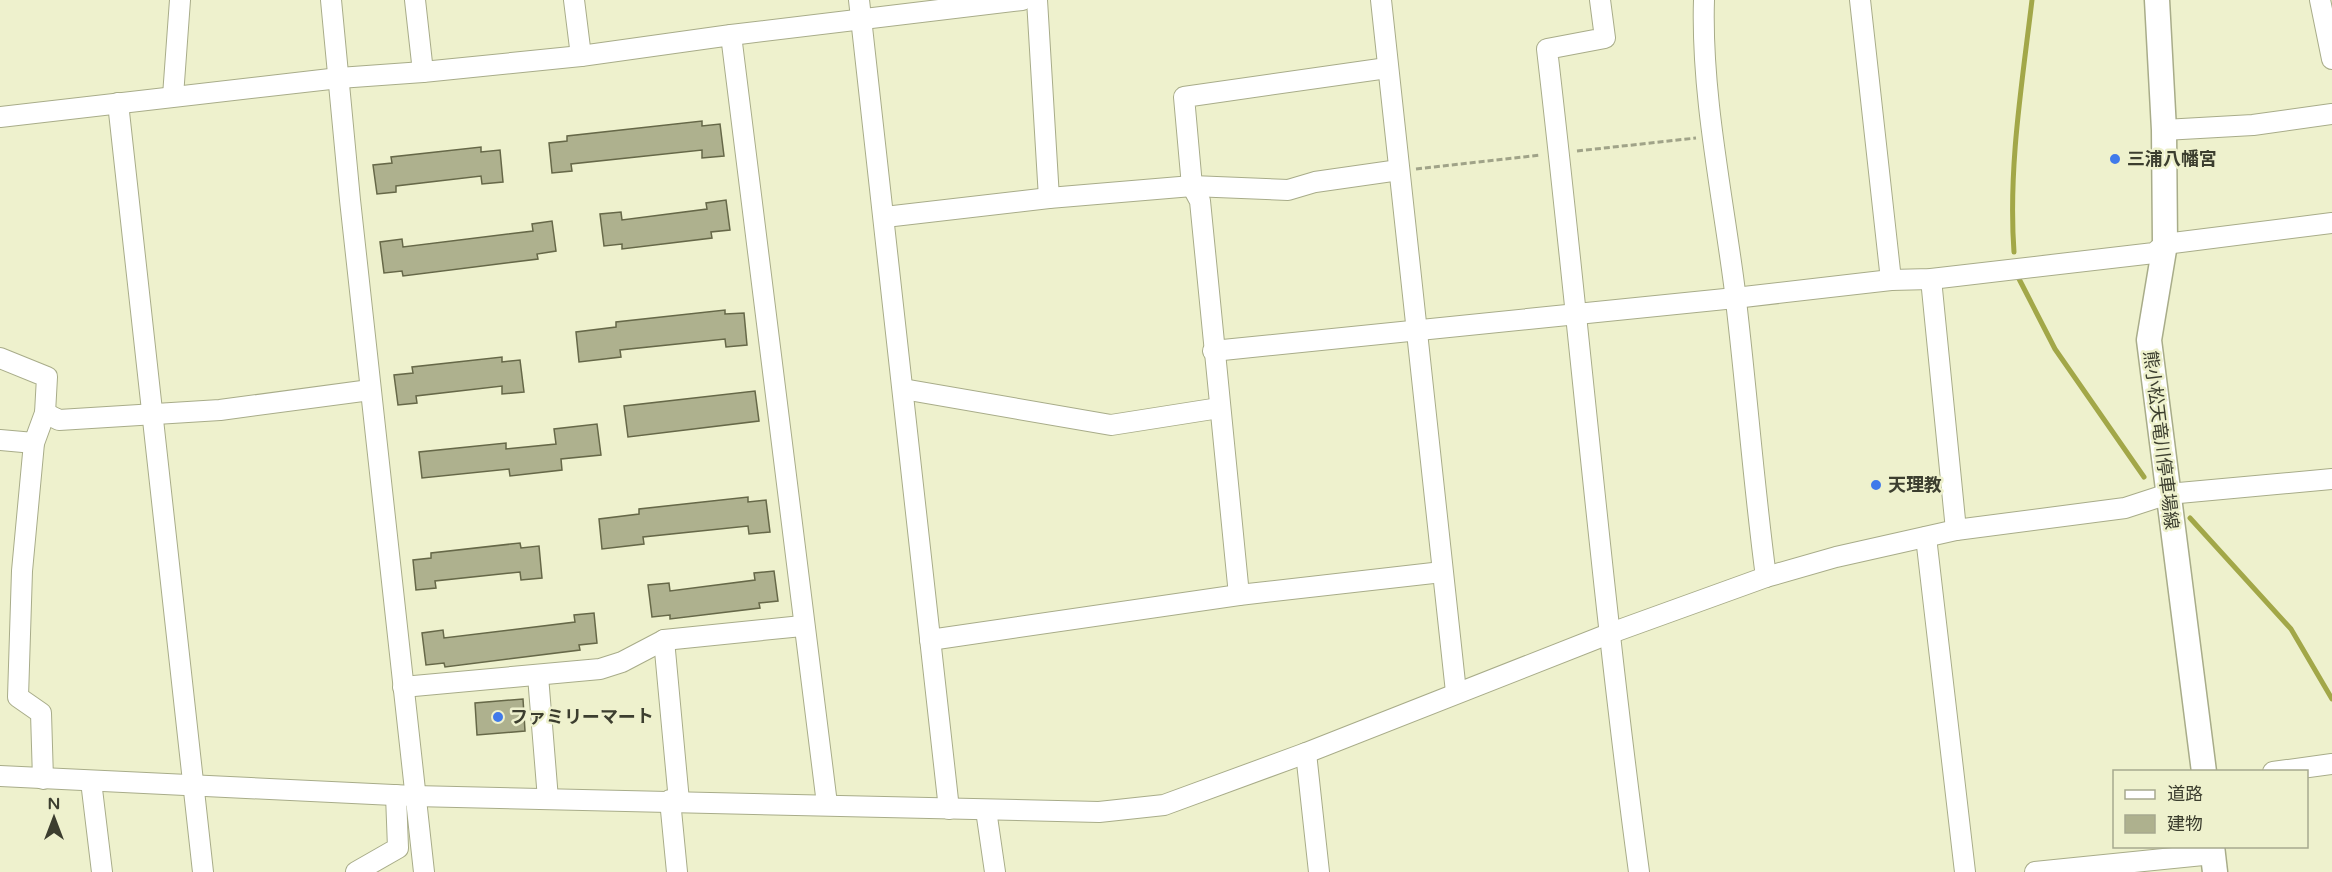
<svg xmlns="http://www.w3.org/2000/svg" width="2332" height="872" viewBox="0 0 2332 872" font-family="'Varela Round','Noto Sans JP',sans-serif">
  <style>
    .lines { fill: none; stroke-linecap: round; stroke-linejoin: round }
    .stream { stroke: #a2a748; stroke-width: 5 }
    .building { fill: #aeb18e; stroke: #666848; stroke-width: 1.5 }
    .minor-casing { stroke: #a8ac89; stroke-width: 22 }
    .major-casing { stroke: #a8ac89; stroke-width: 27 }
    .path { stroke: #a0a388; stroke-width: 3; stroke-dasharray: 6 3; stroke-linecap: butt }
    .minor { stroke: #fff; stroke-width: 20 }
    .major { stroke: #fff; stroke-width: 24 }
    .poi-dot { fill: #407aea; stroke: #eef1cd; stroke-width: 2 }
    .labels { text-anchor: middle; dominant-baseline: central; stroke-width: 5; stroke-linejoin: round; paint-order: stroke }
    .poi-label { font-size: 18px; font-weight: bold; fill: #3c3e2f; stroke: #eef1cd; text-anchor: start }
    .street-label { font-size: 18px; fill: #3c3e2f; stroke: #eef1cd }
  </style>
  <rect width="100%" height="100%" fill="#eef1cd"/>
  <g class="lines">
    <g class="stream">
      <path d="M 2014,252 C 2008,168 2022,84 2032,0"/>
      <path d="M 2016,273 L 2055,349 L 2144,477"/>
      <path d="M 2190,518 L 2291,629 L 2332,699"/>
    </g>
  </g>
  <g class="building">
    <path d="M 702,121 L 702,126 L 720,124 L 724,156 L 702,158 L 702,150 L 571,164 L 572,171 L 552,173 L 549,143 L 567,141 L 567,136 Z"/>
    <path d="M 481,147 L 481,152 L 500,150 L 503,182 L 482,184 L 481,176 L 396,186 L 396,192 L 377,194 L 373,165 L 392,163 L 391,157 Z"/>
    <path d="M 726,200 L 730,230 L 711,232 L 712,238 L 622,249 L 622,244 L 604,246 L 600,214 L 621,212 L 622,220 L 707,209 L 706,203 Z"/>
    <path d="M 552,221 L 556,251 L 537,254 L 538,259 L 403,276 L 402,271 L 384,273 L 380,242 L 402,239 L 403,247 L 533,231 L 532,224 Z"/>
    <path d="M 725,310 L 725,314 L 744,313 L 747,345 L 726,347 L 725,339 L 620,350 L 621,357 L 579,362 L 576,332 L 616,327 L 616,322 Z"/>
    <path d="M 502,357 L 502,362 L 520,360 L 524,392 L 502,394 L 502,386 L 416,396 L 417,403 L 398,405 L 394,375 L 413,373 L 412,367 Z"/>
    <path d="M 755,391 L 759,421 L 628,437 L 624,406 Z"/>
    <path d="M 597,424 L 601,455 L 561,459 L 562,470 L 510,476 L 509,469 L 422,478 L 419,452 L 506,443 L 506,449 L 556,444 L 554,429 Z"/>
    <path d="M 748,497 L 748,502 L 766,500 L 770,532 L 749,534 L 748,526 L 643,537 L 644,544 L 602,549 L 599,519 L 639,514 L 639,509 Z"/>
    <path d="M 520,543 L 521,548 L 539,546 L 542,578 L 521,580 L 520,572 L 435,581 L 436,588 L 416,590 L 413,560 L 431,558 L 431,553 Z"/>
    <path d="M 774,571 L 778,601 L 759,603 L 760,608 L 670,619 L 670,615 L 652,617 L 648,585 L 669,583 L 670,591 L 755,580 L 754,573 Z"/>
    <path d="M 594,613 L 597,643 L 579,645 L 580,650 L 445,667 L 444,663 L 426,665 L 422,633 L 443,630 L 444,638 L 575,622 L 574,615 Z"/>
    <path d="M 523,699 L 525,731 L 477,735 L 475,703 Z"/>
  </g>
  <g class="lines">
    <g class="minor-casing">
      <g id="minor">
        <path d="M 331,0 L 350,200 L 424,872"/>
        <path d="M 415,0 L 423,72"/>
        <path d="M 574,0 L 581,56"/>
        <path d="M 859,0 L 949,809"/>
        <path d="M 1037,0 L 1049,198"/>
        <path d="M 1381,0 L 1456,692"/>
        <path d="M 1600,0 L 1605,38 L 1547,49 C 1579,323 1602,598 1639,872"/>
        <path d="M 1704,0 C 1701,92 1722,192 1734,284 C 1746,381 1753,480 1766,577"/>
        <path d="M 1860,0 L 1891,280"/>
        <path d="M 2320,0 L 2332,59"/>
        <path d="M 731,35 L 1022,0"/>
        <path d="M 173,96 L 180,0"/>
        <path d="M 118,103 L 203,872"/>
        <path d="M 0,117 L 339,78 L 423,72 L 581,56 L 731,35 L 827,804"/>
        <path d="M 2164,130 L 2253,125 L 2332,114"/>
        <path d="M 885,217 L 1049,198 L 1192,186 L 1288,190 L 1315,182 L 1399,170"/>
        <path d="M 1931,279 L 1956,530"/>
        <path d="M 1213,351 L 1735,298 L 1891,280 L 1931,279 L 2154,253 L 2165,244 L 2332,223"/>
        <path d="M 0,358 L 47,377 L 45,413 L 34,443 L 22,571 L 18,697 L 41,713 L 43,779"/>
        <path d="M 903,389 L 1111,425 L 1219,408"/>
        <path d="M 45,413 L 59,420 L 220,410 L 370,390"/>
        <path d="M 0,440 L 34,443"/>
        <path d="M 1926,537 L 1965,872"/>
        <path d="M 1239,595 L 1200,201 L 1192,186 L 1184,97 L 1387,68"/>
        <path d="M 664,640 L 679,801"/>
        <path d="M 930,640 L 1239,595 L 1442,572"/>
        <path d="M 538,676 L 548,799"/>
        <path d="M 403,687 L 600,669 L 622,662 L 664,640 L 802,626"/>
        <path d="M 1306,753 L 1319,872"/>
        <path d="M 2273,772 L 2332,764"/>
        <path d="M 0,776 L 414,796 L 1099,812 L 1164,805 L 1306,753 L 1611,633 L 1766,577 L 1836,557 L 1956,530 L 2125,508 L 2168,494 L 2332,479"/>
        <path d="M 91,781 L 102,872"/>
        <path d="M 670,800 L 677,872"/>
        <path d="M 986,810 L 995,872"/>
        <path d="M 356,872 L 398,848 L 396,795"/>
        <path d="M 2035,872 L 2213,854"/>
      </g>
    </g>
    <g class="major-casing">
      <g id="major">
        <path d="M 2157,0 L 2164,130 L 2165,244 L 2149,340 L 2204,772"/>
        <path d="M 2212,846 L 2215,872"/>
      </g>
    </g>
    <g class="path">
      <path d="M 1577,151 L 1696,138"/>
      <path d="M 1416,169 L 1541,155"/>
    </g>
    <use href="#minor" class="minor"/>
    <use href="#major" class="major"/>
  </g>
  <g class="poi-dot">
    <circle cx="2115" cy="159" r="6"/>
    <circle cx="1876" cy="485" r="6"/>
    <circle cx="498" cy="717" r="6"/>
  </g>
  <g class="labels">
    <g class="poi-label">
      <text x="2127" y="159">三浦八幡宮</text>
      <text x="1888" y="485">天理教</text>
      <text x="510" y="717">ファミリーマート</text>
    </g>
    <g class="street-label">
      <text transform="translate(2161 440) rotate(83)">熊小松天竜川停車場線</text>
    </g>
  </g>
  <rect x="2113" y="770" width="195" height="78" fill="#eef1cd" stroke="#a7a98e" stroke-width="1.5"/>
  <rect x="2125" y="790" width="30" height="9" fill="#ffffff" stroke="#a7a98e" stroke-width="1.5"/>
  <text x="2167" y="800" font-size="18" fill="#3c3e2f">道路</text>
  <rect x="2125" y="815" width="30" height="18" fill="#aeb18e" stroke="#a7a98e" stroke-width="1.5"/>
  <text x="2167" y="830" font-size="18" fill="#3c3e2f">建物</text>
  <g transform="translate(54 818)" stroke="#eef1cd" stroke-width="4.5" paint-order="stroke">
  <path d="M0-4.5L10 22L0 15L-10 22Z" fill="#3c3e2f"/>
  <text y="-9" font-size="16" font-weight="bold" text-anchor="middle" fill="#3c3e2f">N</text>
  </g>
</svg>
